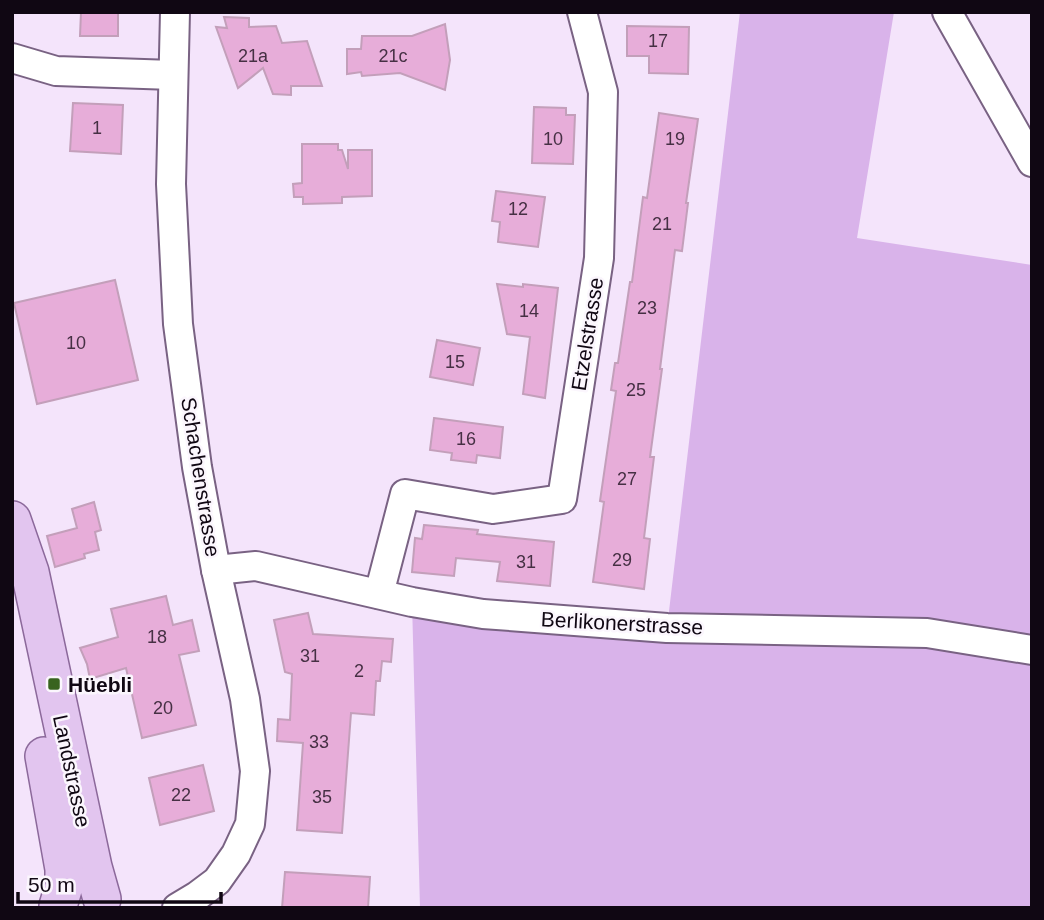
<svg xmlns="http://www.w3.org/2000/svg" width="1044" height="920" viewBox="0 0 1044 920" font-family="Helvetica,sans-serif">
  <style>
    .green { fill: #d9b3ea }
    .building { fill: #e7add9; stroke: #c39fba; stroke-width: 2 }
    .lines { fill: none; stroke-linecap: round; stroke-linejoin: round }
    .minor-casing { stroke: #796283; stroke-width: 32 }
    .major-casing { stroke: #8c699b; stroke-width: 40 }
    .minor { stroke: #fff; stroke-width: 28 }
    .major { stroke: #e2c5ef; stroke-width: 37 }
    .poi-dot { fill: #39631f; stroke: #fbf6fd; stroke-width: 2.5 }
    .labels { text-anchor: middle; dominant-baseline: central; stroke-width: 5; stroke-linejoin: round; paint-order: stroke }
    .number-label { font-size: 18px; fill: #463044 }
    .street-label { font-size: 21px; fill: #100713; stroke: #fbf6fd }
    .poi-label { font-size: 21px; font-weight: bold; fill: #100713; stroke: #fbf6fd; text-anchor: start }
  </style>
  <rect width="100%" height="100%" fill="#f4e4fb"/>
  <path class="green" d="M 740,12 L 894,12 L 857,238 L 1032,265 L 1032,908 L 420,908 L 412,602 L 667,628 Z"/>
  <g class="building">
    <path d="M 81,12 L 118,12 L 118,36 L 80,36 Z"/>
    <path d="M 224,17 L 249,18 L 249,27 L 276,26 L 282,43 L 307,41 L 322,86 L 291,86 L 291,95 L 273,94 L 263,68 L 238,88 L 216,27 L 227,28 Z"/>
    <path d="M 445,24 L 450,60 L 445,90 L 400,73 L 362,76 L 361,72 L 347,74 L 347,49 L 361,49 L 362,36 L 412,36 Z"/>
    <path d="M 627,26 L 689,27 L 688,74 L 649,73 L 649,56 L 627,56 Z"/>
    <path d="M 73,103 L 123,105 L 121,154 L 70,151 Z"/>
    <path d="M 534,107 L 566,108 L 566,115 L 575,115 L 573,164 L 532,163 Z"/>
    <path d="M 659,113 L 698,119 L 686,203 L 688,203 L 682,251 L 675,250 L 660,369 L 662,369 L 650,457 L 654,457 L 644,538 L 650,539 L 644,589 L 593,582 L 604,502 L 600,501 L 616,391 L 611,390 L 615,363 L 618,363 L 630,282 L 632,282 L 643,197 L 647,198 Z"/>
    <path d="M 302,144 L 338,144 L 338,150 L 342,150 L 348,169 L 348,150 L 372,150 L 372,196 L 342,197 L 342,203 L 303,204 L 303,197 L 294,197 L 293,184 L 302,183 Z"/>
    <path d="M 496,191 L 545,197 L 538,247 L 498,242 L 500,222 L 492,221 Z"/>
    <path d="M 115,280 L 138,380 L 37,404 L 14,303 Z"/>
    <path d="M 497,284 L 523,287 L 523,284 L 558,288 L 545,398 L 523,394 L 530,337 L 507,334 Z"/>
    <path d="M 437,340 L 480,348 L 473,385 L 430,377 Z"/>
    <path d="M 434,418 L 503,427 L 500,458 L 477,455 L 476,463 L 451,460 L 452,453 L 430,450 Z"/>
    <path d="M 94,502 L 101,530 L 95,532 L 99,550 L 84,554 L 85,558 L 55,567 L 47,536 L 77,528 L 72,509 Z"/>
    <path d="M 424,525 L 478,530 L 477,534 L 554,542 L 550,586 L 497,581 L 500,562 L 456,558 L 454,576 L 412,572 L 415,538 L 422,539 Z"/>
    <path d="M 166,596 L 173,625 L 192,620 L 199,651 L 179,655 L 196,725 L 142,738 L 126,668 L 90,679 L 87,664 L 80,648 L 118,637 L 111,609 Z"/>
    <path d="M 308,613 L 313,634 L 393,639 L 391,662 L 382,661 L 380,681 L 376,681 L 374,715 L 351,713 L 342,833 L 297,830 L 303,743 L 277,741 L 278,719 L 290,720 L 292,674 L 285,672 L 274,620 Z"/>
    <path d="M 203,765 L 214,811 L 160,825 L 149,778 Z"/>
    <path d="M 285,872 L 370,877 L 368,908 L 282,908 Z"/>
  </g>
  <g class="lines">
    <g class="minor-casing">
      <g id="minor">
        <path d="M 175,12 L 171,184 L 178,324 L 197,467 L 216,570 L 245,699 L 255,771 L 250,824 L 236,854 L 217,881 L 197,896 L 177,908"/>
        <path d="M 947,12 L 1032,162"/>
        <path d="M 12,58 L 56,71 L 173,75"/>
        <path d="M 216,570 L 256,566 L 412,602 L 483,614 L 667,628 L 927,633 L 1032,650"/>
        <path d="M 379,594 L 405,494 L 493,509 L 562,499 L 599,258 L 603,92 L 582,12"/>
      </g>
    </g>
    <g class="major-casing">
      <g id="major">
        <path d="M 12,520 L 30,572 L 93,867 L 102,899"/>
        <path d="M 44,756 L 64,869 L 64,886 L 58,906"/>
      </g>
    </g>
    <use href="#minor" class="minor"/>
    <use href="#major" class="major"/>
  </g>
  <rect class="poi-dot" x="47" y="677" width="14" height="14" rx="3.5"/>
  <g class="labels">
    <g class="number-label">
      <text x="658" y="41">17</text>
      <text x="253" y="56">21a</text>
      <text x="393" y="56">21c</text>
      <text x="97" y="128">1</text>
      <text x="553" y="139">10</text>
      <text x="675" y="139">19</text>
      <text x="518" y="209">12</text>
      <text x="662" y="224">21</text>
      <text x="647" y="308">23</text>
      <text x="529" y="311">14</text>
      <text x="76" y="343">10</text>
      <text x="455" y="362">15</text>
      <text x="636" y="390">25</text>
      <text x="466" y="439">16</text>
      <text x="627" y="479">27</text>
      <text x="622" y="560">29</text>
      <text x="526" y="562">31</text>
      <text x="157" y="637">18</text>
      <text x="310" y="656">31</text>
      <text x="359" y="671">2</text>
      <text x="163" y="708">20</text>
      <text x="319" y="742">33</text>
      <text x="181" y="795">22</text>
      <text x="322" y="797">35</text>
    </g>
    <g class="street-label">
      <text transform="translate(587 334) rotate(-81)">Etzelstrasse</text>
      <text transform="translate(201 477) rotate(81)">Schachenstrasse</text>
      <text transform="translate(622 623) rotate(3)">Berlikonerstrasse</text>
      <text transform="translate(72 771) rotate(78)">Landstrasse</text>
    </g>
    <g class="poi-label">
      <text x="68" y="684">Hüebli</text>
    </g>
  </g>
  <rect width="1044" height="920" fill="none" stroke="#100713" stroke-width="28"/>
  <path d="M18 892v10h203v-10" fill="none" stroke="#100713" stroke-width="3.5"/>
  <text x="28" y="892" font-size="21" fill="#100713" stroke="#fbf6fd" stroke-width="5" paint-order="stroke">50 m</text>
</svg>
